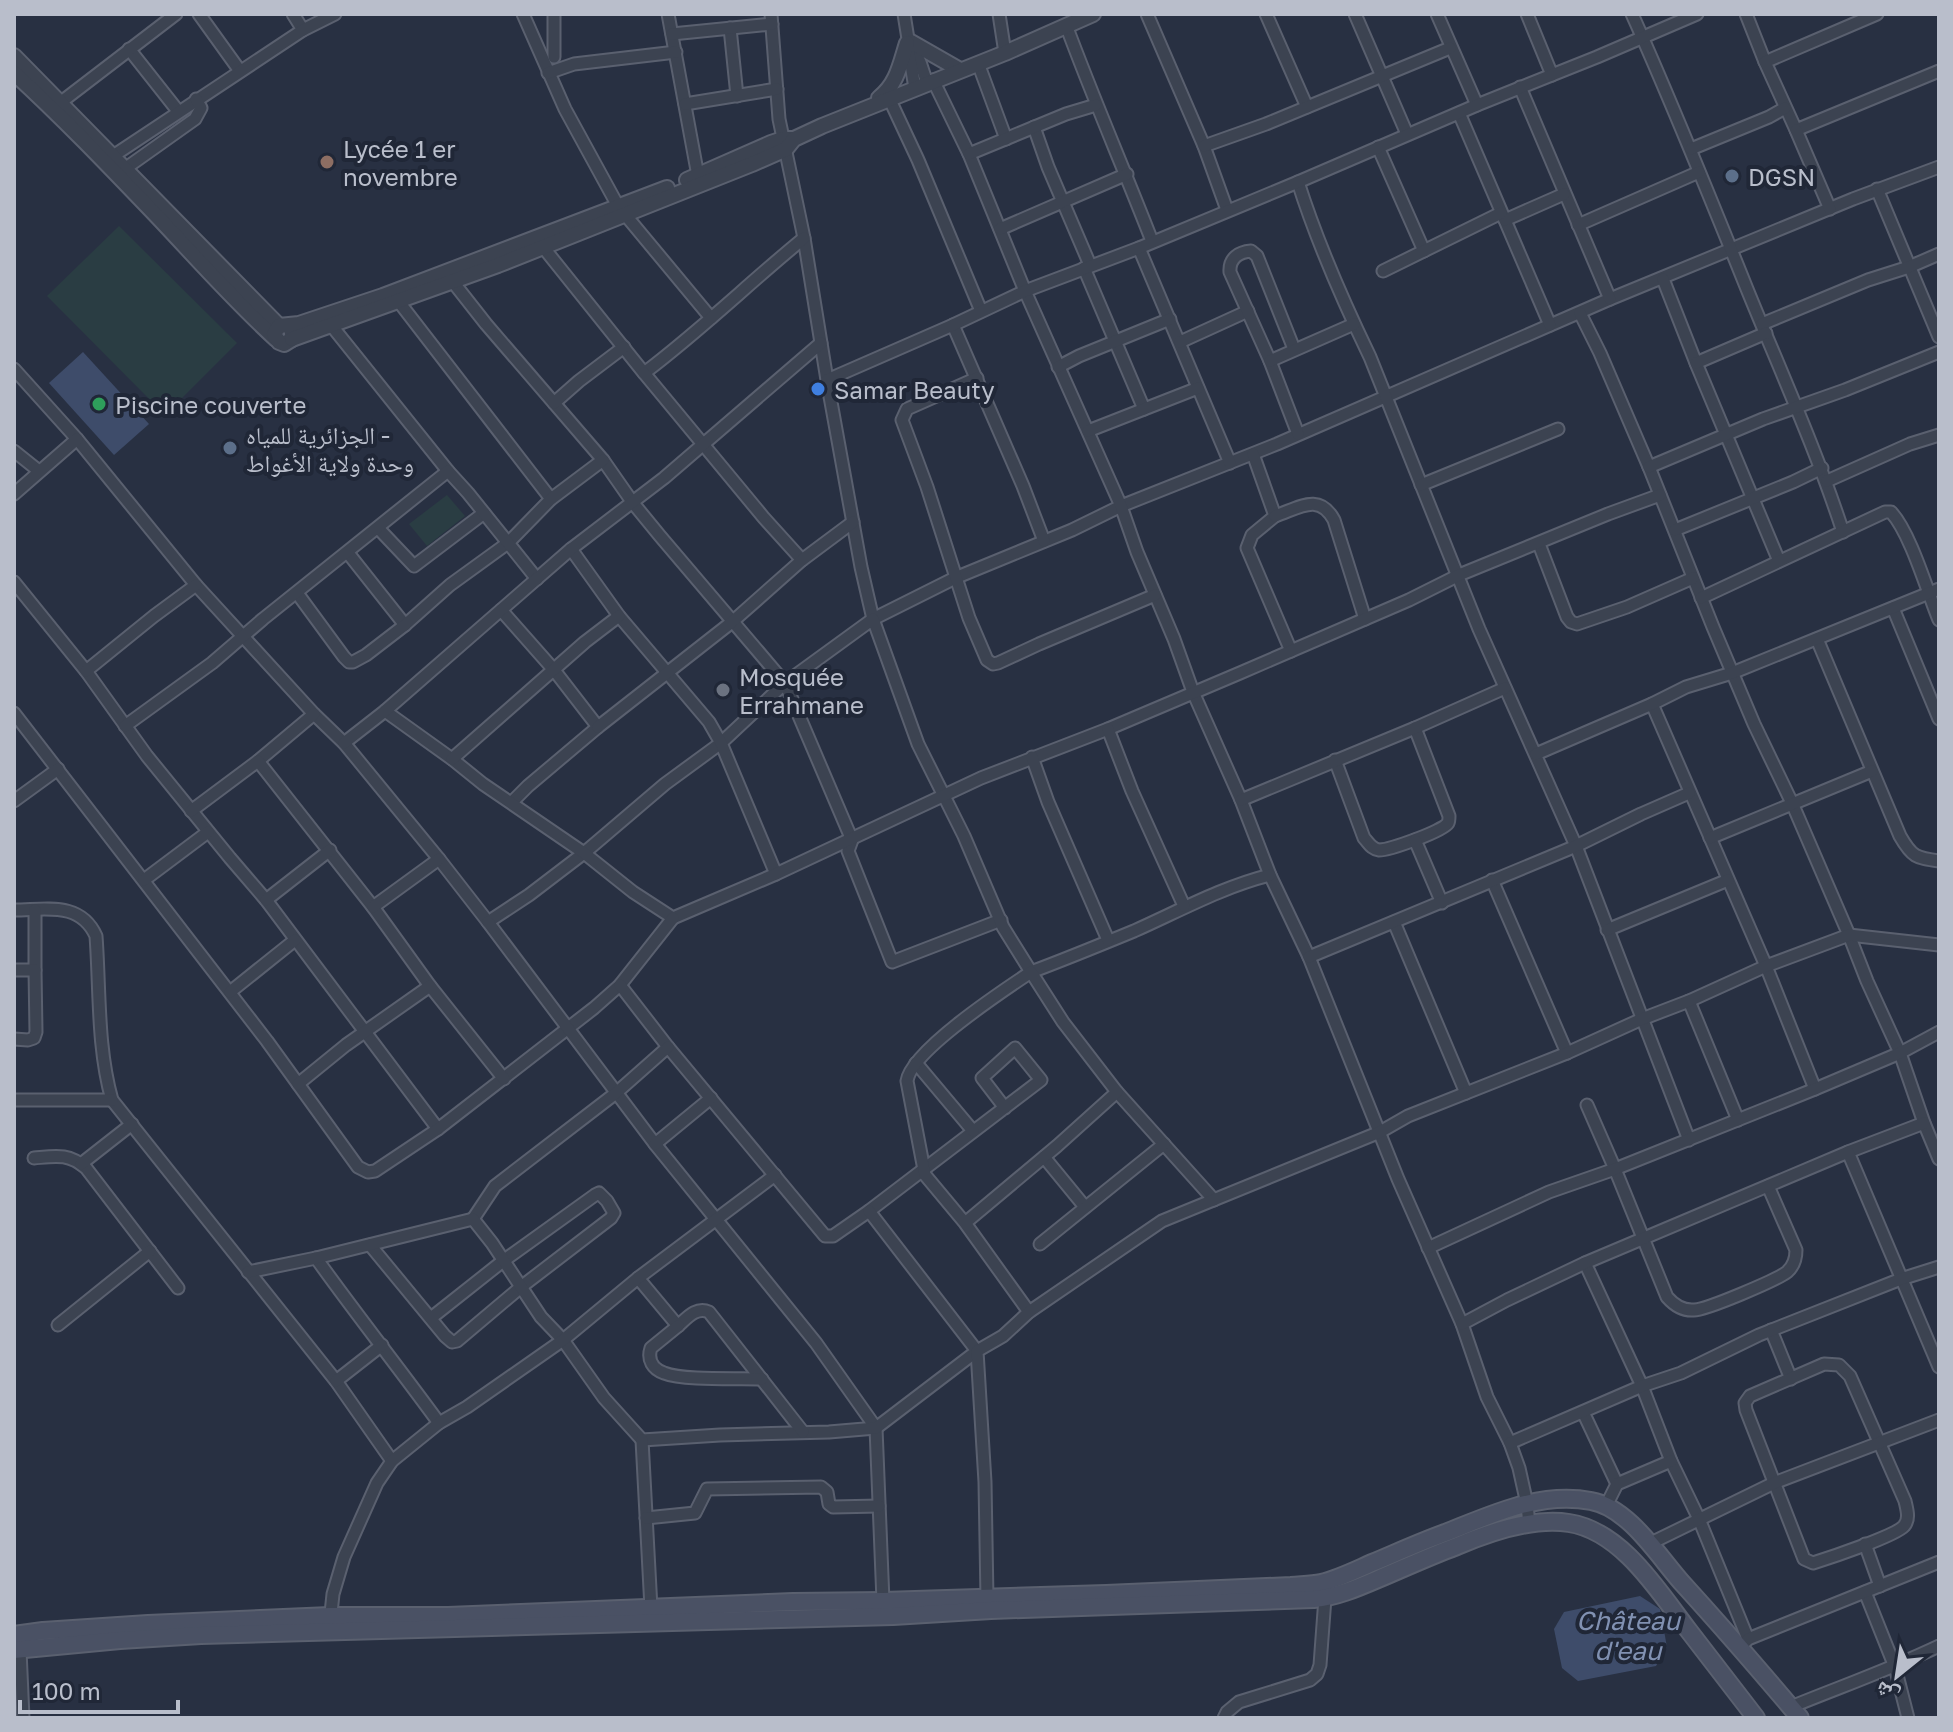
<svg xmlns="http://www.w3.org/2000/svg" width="1953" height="1732" viewBox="0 0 1953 1732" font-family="'Golos Text','Noto Naskh Arabic',sans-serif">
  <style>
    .green { fill: #2a3d43 }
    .water { fill: #3e4c6a }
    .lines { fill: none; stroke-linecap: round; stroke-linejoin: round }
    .minor-casing { stroke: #5a606f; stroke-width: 15 }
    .tertiary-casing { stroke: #5a606f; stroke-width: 18 }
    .secondary-casing { stroke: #5a606f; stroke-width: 20 }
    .minor { stroke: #3c4351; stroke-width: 11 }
    .tertiary { stroke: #3c4351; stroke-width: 14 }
    .secondary { stroke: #4a5164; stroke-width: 16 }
    .education-dot { fill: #8d6e63; stroke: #202737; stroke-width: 3 }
    .service-dot { fill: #5c6f8a; stroke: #202737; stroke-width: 3 }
    .shop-dot { fill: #3f7fe0; stroke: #202737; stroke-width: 3 }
    .leisure-dot { fill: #2e9e5b; stroke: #202737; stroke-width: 3 }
    .worship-dot { fill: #6b7280; stroke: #202737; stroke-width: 3 }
    .labels { text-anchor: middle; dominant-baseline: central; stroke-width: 8; stroke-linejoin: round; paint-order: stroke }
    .poi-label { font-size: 24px; fill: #b9becb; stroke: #202737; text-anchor: start }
    .water-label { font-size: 26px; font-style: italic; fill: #8191b2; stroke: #202737 }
  </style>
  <rect width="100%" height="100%" fill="#283042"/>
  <g class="green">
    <path d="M 119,226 L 237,343 L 165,415 L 47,296 Z"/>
    <path d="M 447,495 L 465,516 L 427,546 L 409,524 Z"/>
  </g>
  <g class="water">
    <path d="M 83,352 L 149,424 L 114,455 L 49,383 Z"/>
    <path d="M 1640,1596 L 1660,1609 L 1667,1647 L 1656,1666 L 1578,1681 L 1562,1668 L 1554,1629 L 1564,1612 Z"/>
  </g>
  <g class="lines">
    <g class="minor-casing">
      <g id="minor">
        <path d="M 199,14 L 240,71"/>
        <path d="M 293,14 L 303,30"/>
        <path d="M 523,14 L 565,109 L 618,206 L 711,318"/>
        <path d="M 668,14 L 698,176"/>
        <path d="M 771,14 L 779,119 L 804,238 L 827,380 L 861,567 L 873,619 L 955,578 L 1072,530 L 1121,506 L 1277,444 L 1610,299 L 1853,199 L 1939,167"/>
        <path d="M 904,14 L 908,39 L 920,62 L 927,83"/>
        <path d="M 999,14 L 1005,53"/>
        <path d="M 1147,14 L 1204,146 L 1227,210"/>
        <path d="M 1266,14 L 1307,107"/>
        <path d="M 1355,14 L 1407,134"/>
        <path d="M 1437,14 L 1477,105"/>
        <path d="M 1527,14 L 1552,75"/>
        <path d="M 1632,14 C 1673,105 1710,197 1747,289 C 1780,370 1816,449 1843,532"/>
        <path d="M 1746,14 L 1765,62"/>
        <path d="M 1877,14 L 1765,62 L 1796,130 L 1939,71"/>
        <path d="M 1066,25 C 1093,98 1124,169 1152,241"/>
        <path d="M 730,28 L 737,96"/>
        <path d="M 672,34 L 772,24"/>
        <path d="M 908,47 L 915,88"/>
        <path d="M 129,49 L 178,111"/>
        <path d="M 554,57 L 554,14"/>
        <path d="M 978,63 L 1006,139"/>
        <path d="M 548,73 L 574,64 L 676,52"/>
        <path d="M 933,80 L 969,154 L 1025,291 L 1121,506 L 1137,552 L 1174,639 L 1193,692 L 1241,800 L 1270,875 L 1309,957 L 1398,1179 L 1462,1324 L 1487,1397 L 1510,1443 L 1519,1468 L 1527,1504 L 1529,1525"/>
        <path d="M 1520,87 L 1610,299"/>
        <path d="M 889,98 L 918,160 L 981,311"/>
        <path d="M 685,104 L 777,89"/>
        <path d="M 56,106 L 176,14"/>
        <path d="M 1459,113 L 1550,325"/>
        <path d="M 1034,127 L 1048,167 L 1090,265"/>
        <path d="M 1796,130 L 1830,209"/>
        <path d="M 1204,146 L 1266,124 L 1450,48"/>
        <path d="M 1378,147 L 1424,251"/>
        <path d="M 1691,149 L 1769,117 L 1785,108"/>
        <path d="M 969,154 L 1066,114 L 1096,105"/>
        <path d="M 113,156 L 303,30 L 335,14"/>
        <path d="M 126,168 L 195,119 L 201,108 L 196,99"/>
        <path d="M 1298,182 C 1317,242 1343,301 1370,357 L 1479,629 L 1576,846 L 1689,1140"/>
        <path d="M 1877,189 L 1939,337"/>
        <path d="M 1505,220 L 1564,194"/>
        <path d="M 1578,225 L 1699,172"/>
        <path d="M 1000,229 L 1127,174"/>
        <path d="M 543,247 L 644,373 C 700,331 750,282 804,238"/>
        <path d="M 1139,248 L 1230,463"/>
        <path d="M 1084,268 L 1144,409"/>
        <path d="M 1383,271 L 1501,213"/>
        <path d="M 450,274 L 453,282 L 486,324 L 603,460 L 633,503 L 660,536 L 785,683 L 852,840 L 848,851 L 892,962 L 1001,920"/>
        <path d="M 1663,279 L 1696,363 L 1779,561"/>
        <path d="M 399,302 L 551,499"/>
        <path d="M 1580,313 L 1600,353 L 1649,467 L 1713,627 L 1754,724 L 1792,803 L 1849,935 L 1867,981 L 1900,1053 L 1924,1123 L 1939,1159"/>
        <path d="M 1762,324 L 1868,280 L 1909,267 L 1939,254"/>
        <path d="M 331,325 L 448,471"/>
        <path d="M 953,325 L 1023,486 L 1044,541"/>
        <path d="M 1180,342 L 1248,311"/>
        <path d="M 1294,349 L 1257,256 L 1251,251 C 1239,252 1229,258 1230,272 L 1270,361 L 1298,434"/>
        <path d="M 1270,361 L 1354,324"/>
        <path d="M 1696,363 L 1766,333"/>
        <path d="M 1058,367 L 1079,356 L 1170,319"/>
        <path d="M 14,369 L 77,439 L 196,585 L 314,714 L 344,743 L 439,859 L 488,922 L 529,895 L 584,853 L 665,784 L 721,743 L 785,683 L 873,619 L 918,744 L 964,836 L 1003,927 L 1031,972 C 1066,959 1100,945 1134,931 C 1179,911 1222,887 1270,875"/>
        <path d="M 644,373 L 764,518 L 802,560"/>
        <path d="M 977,378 L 907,409 L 902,420 L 927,487 L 969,618 L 987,660 L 993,664 L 998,663 L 1039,644 L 1155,595"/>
        <path d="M 827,380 L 953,325 L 1025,291 L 1139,248 L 1298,182 L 1477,105 L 1597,57 L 1697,14"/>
        <path d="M 554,403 L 579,381 L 624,347"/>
        <path d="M 1088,431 L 1198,388"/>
        <path d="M 14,451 L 39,471"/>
        <path d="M 1253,454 L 1275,516 L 1252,535 L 1247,548 L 1291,651"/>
        <path d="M 1649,467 L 1763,419 L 1845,390 L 1939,352"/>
        <path d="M 1827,481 L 1910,444 L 1939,435"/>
        <path d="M 1421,485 L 1558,429"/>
        <path d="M 14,494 L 77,439"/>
        <path d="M 1275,516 C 1299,508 1319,492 1334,520 L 1365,619"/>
        <path d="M 378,528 L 414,566 L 484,513"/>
        <path d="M 1675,530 L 1793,482 L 1822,468"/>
        <path d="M 1539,544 L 1567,617 L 1571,622 L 1577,624 L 1627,607 L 1693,578"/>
        <path d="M 571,549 L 619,616 L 709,722 L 721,743 L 776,874"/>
        <path d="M 348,553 L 405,625"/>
        <path d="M 14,582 L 86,671 L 147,756 L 230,858 L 266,900 L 438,1129"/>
        <path d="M 297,593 L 344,657 L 349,662 L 353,662 L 366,655 L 405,625 L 450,585 L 508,543 L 551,499 L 603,460"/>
        <path d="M 1701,598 L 1885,512 L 1891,512 C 1911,534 1927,591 1939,620"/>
        <path d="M 1893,608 L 1939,719"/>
        <path d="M 501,610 L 554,670 L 598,727 L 528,786 L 512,802"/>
        <path d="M 1817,639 L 1900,836 C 1912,857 1916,858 1939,861"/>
        <path d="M 86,671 L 154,616 L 196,585"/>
        <path d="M 1652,704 L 1766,966 L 1815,1089"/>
        <path d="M 385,711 L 452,759 L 483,784 L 584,853 L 633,892 L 673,918 L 776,874 L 981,778 L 1108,729 L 1240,673 L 1409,600 L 1459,575 L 1608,514 L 1660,495"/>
        <path d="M 14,713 L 267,1041 L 358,1167 L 368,1172 L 375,1171 L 438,1129 L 594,1008 L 620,985 L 673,918"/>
        <path d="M 125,726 L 212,663 L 263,619 L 448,471 L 468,493 L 537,579"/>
        <path d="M 598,727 L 732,622 L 802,560 L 853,522"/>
        <path d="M 1108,729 L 1132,791 L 1184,906"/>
        <path d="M 344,743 L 385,711 L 571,549 L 664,478 L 821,343"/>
        <path d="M 1536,754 L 1652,704 L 1686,687 L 1732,673 L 1939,589"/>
        <path d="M 1032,757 L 1048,802 L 1108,940"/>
        <path d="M 452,759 L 585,642 L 619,616"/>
        <path d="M 1335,760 L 1364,838 C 1369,843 1371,849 1379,850 C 1390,850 1443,831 1448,823 C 1449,821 1449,818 1449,816 L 1415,728"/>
        <path d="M 258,761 L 314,714"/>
        <path d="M 1241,800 L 1415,728 L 1505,688"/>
        <path d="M 14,801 L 58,769"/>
        <path d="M 191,811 L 258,761 L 373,907 L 430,986"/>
        <path d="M 1710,838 L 1872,771"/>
        <path d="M 1415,840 L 1442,903"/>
        <path d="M 144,880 L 208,832"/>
        <path d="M 1492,880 L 1567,1053"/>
        <path d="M 266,900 L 330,850"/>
        <path d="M 373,907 L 439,859"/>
        <path d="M 14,910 C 46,910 80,901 96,936 C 100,990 97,1047 112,1100 L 336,1381 L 392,1461"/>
        <path d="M 35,910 L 35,970"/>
        <path d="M 488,922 L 655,1144 L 816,1343 L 876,1428 L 883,1601"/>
        <path d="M 1394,922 L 1466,1093"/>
        <path d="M 1607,930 L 1728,880"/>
        <path d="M 1309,957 L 1576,846 L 1641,814 L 1689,793"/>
        <path d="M 14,970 L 35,970 L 36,1032 L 34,1038 L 28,1040 L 14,1039"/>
        <path d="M 620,985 L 668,1047 L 825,1236 L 833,1236 L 869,1211 L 1041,1080 L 1015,1048 L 982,1078 L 1005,1108"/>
        <path d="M 230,992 L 295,940"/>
        <path d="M 1689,1001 L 1738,1120"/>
        <path d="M 916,1063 L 973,1131"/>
        <path d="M 298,1084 L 346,1045 L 430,986 L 504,1079"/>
        <path d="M 1117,1092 L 1214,1200"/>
        <path d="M 14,1100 L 112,1100"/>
        <path d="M 1587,1105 L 1615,1169 L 1667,1297 C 1674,1305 1682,1311 1694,1310 C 1706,1310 1777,1280 1787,1272 C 1794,1266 1796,1258 1796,1250 L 1768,1186"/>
        <path d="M 655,1144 L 711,1098"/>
        <path d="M 1848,1152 L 1924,1123"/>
        <path d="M 1044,1157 L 1085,1207"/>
        <path d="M 34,1158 C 56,1156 68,1153 86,1168 L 178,1288"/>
        <path d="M 81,1164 L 132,1124"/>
        <path d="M 473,1219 L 495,1186 L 616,1093 L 668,1047"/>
        <path d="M 965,1223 L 1057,1146 L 1117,1092 L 1063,1022 L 1031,972 C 1004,990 911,1051 907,1081 L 925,1175 L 965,1223 L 1029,1312"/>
        <path d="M 1040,1244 L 1164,1144"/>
        <path d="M 370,1245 L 445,1336 L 452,1342 L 457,1341 L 521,1287 L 611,1218 L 614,1213 L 607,1201 L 599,1193 L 595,1195 L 503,1261 L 431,1318"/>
        <path d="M 1428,1248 L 1549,1192 L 1615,1169 L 1815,1089 L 1900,1053 L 1939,1032"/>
        <path d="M 316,1258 C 356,1314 399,1368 439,1423"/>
        <path d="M 1585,1263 L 1642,1386 L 1671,1461 L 1699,1519 L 1748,1639"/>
        <path d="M 248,1272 L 316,1258 L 473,1219 L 492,1243 L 541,1317 L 563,1340 L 604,1398 L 642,1440 L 720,1435 L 829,1432 L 876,1428 L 977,1351 L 869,1211"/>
        <path d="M 638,1278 L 678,1326 C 686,1319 696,1306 709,1312 L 803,1432"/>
        <path d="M 1462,1324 L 1507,1300 L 1585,1263 L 1848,1152 L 1939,1367"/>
        <path d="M 58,1325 L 150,1251"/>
        <path d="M 678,1326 L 651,1348 C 647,1360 653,1369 664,1373 C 684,1381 738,1378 762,1379"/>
        <path d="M 1771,1330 L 1791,1379"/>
        <path d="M 1824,1364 L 1839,1365 L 1850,1376 L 1905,1501 C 1907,1510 1910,1519 1904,1526 C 1895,1536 1829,1558 1813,1563 L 1804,1559 L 1746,1410 L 1745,1403 L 1750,1396 Z"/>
        <path d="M 336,1381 L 382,1345"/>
        <path d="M 1583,1412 L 1617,1484"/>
        <path d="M 642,1440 L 651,1608"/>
        <path d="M 1510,1443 L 1642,1386 L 1681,1373 L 1759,1335 L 1901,1279 L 1939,1267"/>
        <path d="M 1606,1506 L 1617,1484 L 1671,1461"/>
        <path d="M 646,1518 L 695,1513 L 707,1489 L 821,1487 L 827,1492 L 829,1504 L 833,1507 L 879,1506"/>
        <path d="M 1651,1543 L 1774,1483 L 1939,1420"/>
        <path d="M 1865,1544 L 1880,1586"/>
        <path d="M 1865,1592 L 1895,1667 L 1908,1718"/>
        <path d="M 987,1598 L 985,1482 L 977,1351 L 1003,1336 L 1029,1312 L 1162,1221 L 1380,1132 L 1408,1116 L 1567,1053 L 1642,1019 L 1689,1001 L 1766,966 L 1849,935 L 1939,945"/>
        <path d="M 330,1623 L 333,1594 L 344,1557 L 377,1483 L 392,1461 L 439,1423 L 467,1407 L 563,1340 L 638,1278 L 775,1175"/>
        <path d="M 1744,1643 L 1748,1639 L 1939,1562"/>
        <path d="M 20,1650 L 23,1718"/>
        <path d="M 1791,1707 C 1840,1687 1891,1669 1939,1646"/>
        <path d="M 1224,1718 L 1227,1712 L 1239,1702 L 1310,1680 L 1317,1674 L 1320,1665 L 1325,1598 L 1323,1591"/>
      </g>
    </g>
    <g class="tertiary-casing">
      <g id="tertiary">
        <path d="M 911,42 L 960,70"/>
        <path d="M 14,56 L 279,326"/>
        <path d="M 14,73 C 62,117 107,164 152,211 C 193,254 232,299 276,339"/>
        <path d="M 879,98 C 897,84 900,65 907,43"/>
        <path d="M 687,180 L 771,143 L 783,139 L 794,139"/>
        <path d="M 289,326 L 292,330 L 292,339 L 284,344 L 279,342 L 274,334 L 279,326 L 299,324 L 383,296 L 667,188"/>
        <path d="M 292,339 L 498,265 L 752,164 L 786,149 L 794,139 L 822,126 L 1005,53 L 1093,14"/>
      </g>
    </g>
    <g class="secondary-casing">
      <g id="secondary">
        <path d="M 14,1635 L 43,1631 L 148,1624 L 330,1616 L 448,1616 L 793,1602 L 883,1601 L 1106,1594 L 1291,1586 C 1301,1585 1312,1585 1321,1583 C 1338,1579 1356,1570 1372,1563 C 1396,1553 1420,1542 1445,1533 C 1491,1515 1540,1491 1591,1501 C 1630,1508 1660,1559 1684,1585 C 1724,1629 1762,1673 1800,1718"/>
        <path d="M 14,1650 L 120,1640 L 201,1635 L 893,1616 L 991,1610 L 1314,1599 C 1336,1597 1357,1588 1378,1579 C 1404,1568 1430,1556 1457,1546 C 1490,1532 1533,1517 1569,1523 C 1622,1531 1659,1592 1689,1631 C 1711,1660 1734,1689 1756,1718"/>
      </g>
    </g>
    <use href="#minor" class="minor"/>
    <use href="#tertiary" class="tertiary"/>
    <use href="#secondary" class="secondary"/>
  </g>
  <circle class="education-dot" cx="327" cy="162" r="8"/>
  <g class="service-dot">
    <circle cx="1732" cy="176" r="8"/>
    <circle cx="230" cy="448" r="8"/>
  </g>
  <circle class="shop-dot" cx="818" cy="389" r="8"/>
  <circle class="leisure-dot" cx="99" cy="404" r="8"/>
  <circle class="worship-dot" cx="723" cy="690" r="8"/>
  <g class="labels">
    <g class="poi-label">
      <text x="343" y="148">Lycée 1 er<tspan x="343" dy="28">novembre</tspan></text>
      <text x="1748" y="176">DGSN</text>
      <text x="834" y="389">Samar Beauty</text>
      <text x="115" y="404">Piscine couverte</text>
      <text x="246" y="434">الجزائرية للمياه -<tspan x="246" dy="28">وحدة ولاية الأغواط</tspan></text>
      <text x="739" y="676">Mosquée<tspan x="739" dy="28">Errahmane</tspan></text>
    </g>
    <g class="water-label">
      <text x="1628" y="1620">Château<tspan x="1628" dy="30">d'eau</tspan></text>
    </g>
  </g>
  <rect width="1953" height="1732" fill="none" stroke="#b9becb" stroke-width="32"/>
  <g transform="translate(1897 1676) rotate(210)" stroke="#202737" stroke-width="6" paint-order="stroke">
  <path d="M0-6L14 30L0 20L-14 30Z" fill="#b9becb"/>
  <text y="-12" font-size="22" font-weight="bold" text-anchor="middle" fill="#b9becb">ش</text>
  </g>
  <path d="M20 1700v12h158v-12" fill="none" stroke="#b9becb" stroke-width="4"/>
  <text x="32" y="1700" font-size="24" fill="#b9becb" stroke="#202737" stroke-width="6" paint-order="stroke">100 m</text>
</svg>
